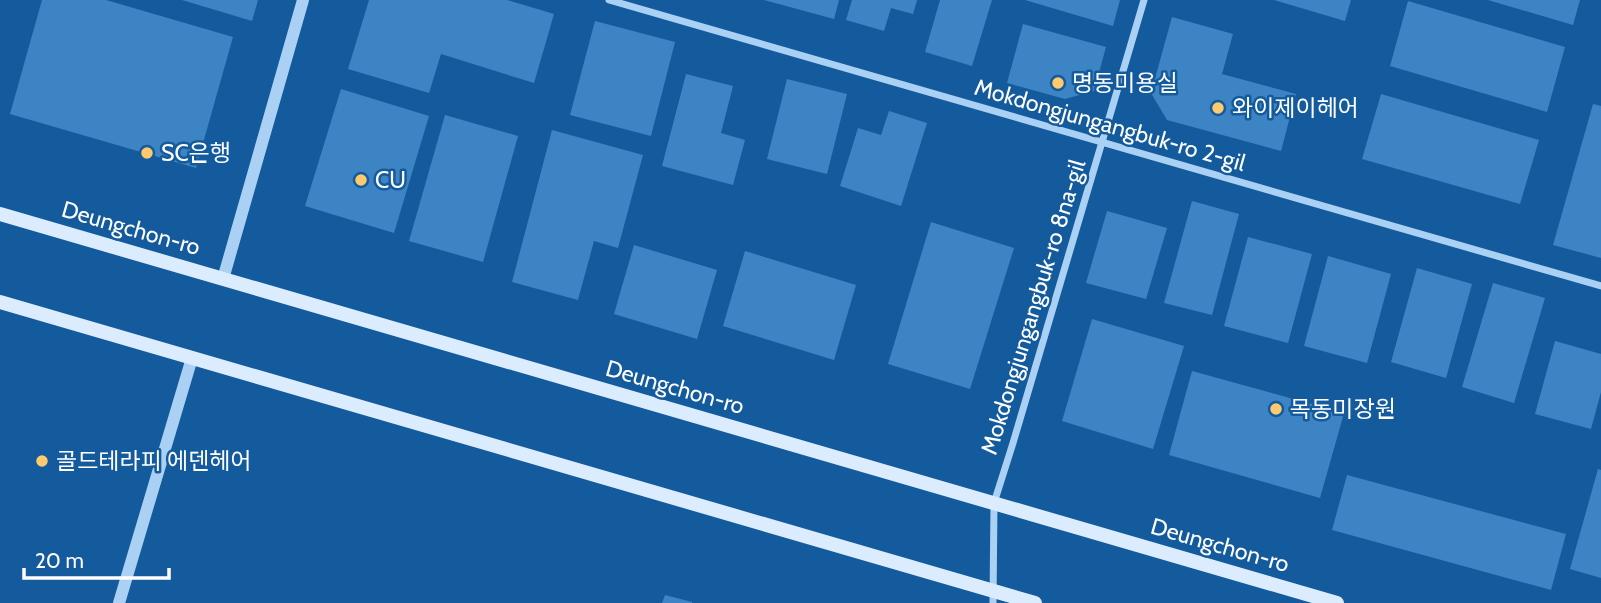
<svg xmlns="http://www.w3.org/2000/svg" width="1601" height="603" viewBox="0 0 1601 603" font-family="Cabin,'Noto Sans KR',sans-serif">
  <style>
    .building { fill: #3d84c4 }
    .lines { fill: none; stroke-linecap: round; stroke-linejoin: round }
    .minor { stroke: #aad1f4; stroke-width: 7 }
    .tertiary { stroke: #aad1f4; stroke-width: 12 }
    .secondary { stroke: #daecfd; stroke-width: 14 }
    .poi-dot { fill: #ffc96d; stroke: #145b9d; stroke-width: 2.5 }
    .labels { text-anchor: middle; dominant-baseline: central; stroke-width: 5; stroke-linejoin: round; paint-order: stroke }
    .poi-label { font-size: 23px; fill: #fff; stroke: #145b9d; text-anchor: start }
    .street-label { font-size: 23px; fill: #fff; stroke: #145b9d }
  </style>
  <rect width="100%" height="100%" fill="#145b9d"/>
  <g class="building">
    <path d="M 42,0 L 106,0 L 233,37 L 196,168 L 10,114 Z"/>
    <path d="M 182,0 L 258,0 L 252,21 Z"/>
    <path d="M 369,0 L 507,0 L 554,14 L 534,83 L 441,54 L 429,93 L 348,69 Z"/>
    <path d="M 764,0 L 839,0 L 834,19 Z"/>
    <path d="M 852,0 L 917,0 L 913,14 L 891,8 L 884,31 L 846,20 Z"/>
    <path d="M 940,0 L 992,0 L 972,66 L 925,52 Z"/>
    <path d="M 1025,0 L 1120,0 L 1113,26 Z"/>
    <path d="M 1274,0 L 1351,0 L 1345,21 Z"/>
    <path d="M 1488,0 L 1580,0 L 1573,25 Z"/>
    <path d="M 1408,1 L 1565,47 L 1547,112 L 1390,66 Z"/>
    <path d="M 1172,17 L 1233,34 L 1222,74 L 1296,94 L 1281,151 L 1167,120 L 1151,93 Z"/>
    <path d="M 595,21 L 675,42 L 651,136 L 570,115 Z"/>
    <path d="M 1023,24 L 1106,47 L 1094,91 L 1065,99 L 1007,83 Z"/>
    <path d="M 686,74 L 733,86 L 721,133 L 745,140 L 733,185 L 662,166 Z"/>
    <path d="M 787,79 L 847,94 L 827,174 L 767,159 Z"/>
    <path d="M 341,89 L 429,116 L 394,233 L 305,206 Z"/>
    <path d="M 1381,94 L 1539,140 L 1520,204 L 1362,159 Z"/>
    <path d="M 1593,104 L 1601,106 L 1601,258 L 1553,245 Z"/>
    <path d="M 889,111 L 927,123 L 901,206 L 840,186 L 858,128 L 881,135 Z"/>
    <path d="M 445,115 L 518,136 L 483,262 L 409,241 Z"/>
    <path d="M 552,130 L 643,155 L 618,248 L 594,241 L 578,300 L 512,282 Z"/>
    <path d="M 1192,201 L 1239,214 L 1212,315 L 1164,303 Z"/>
    <path d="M 1107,211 L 1167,228 L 1146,299 L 1086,283 Z"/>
    <path d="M 931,222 L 1014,248 L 970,389 L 888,364 Z"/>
    <path d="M 1248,237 L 1312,254 L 1288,343 L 1224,326 Z"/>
    <path d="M 634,245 L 717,270 L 697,339 L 614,314 Z"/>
    <path d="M 745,251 L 856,285 L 834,360 L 723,326 Z"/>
    <path d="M 1328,256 L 1391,274 L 1367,363 L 1304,346 Z"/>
    <path d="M 1417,268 L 1472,284 L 1446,378 L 1391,362 Z"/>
    <path d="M 1493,283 L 1545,298 L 1514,403 L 1462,387 Z"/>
    <path d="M 1092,319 L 1184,346 L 1153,449 L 1062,421 Z"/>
    <path d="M 1555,341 L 1601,354 L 1601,392 L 1591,429 L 1535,414 Z"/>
    <path d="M 1192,371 L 1344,413 L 1320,498 L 1169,455 Z"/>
    <path d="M 1598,469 L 1601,470 L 1601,578 L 1570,569 Z"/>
    <path d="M 1347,475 L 1566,534 L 1551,590 L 1332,530 Z"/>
    <path d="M 665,595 L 692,602 L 692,603 L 662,603 Z"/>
  </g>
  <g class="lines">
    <g class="minor">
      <path d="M 609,0 L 1601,286"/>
      <path d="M 993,603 L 994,503 L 1013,443 L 1144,0"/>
    </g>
    <g class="tertiary">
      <path d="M 223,279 L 303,0"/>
      <path d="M 119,603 L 192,358"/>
    </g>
    <g class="secondary">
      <path d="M 0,214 L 1337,603"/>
      <path d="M 0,302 L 1035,603"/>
    </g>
  </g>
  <g class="poi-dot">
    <circle cx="1058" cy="83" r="7"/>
    <circle cx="1218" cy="108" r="7"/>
    <circle cx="147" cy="153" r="7"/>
    <circle cx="361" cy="180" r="7"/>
    <circle cx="1276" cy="409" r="7"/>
    <circle cx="42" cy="461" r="7"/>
  </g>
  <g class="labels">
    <g class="poi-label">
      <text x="1072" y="83">명동미용실</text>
      <text x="1232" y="108">와이제이헤어</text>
      <text x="161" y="153">SC은행</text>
      <text x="375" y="180">CU</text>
      <text x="1290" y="409">목동미장원</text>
      <text x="56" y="461">골드테라피 에덴헤어</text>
    </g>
    <g class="street-label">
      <text transform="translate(1110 125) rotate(16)">Mokdongjungangbuk-ro 2-gil</text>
      <text transform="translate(131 228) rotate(16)">Deungchon-ro</text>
      <text transform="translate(1033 307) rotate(-73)">Mokdongjungangbuk-ro 8na-gil</text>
      <text transform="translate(675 387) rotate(16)">Deungchon-ro</text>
      <text transform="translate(1220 545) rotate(16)">Deungchon-ro</text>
    </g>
  </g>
  <path d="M24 568v10h145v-10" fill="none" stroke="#ffffff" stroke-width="3.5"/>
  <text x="35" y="568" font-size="21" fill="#ffffff" stroke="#145b9d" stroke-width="5" paint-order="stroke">20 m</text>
</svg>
